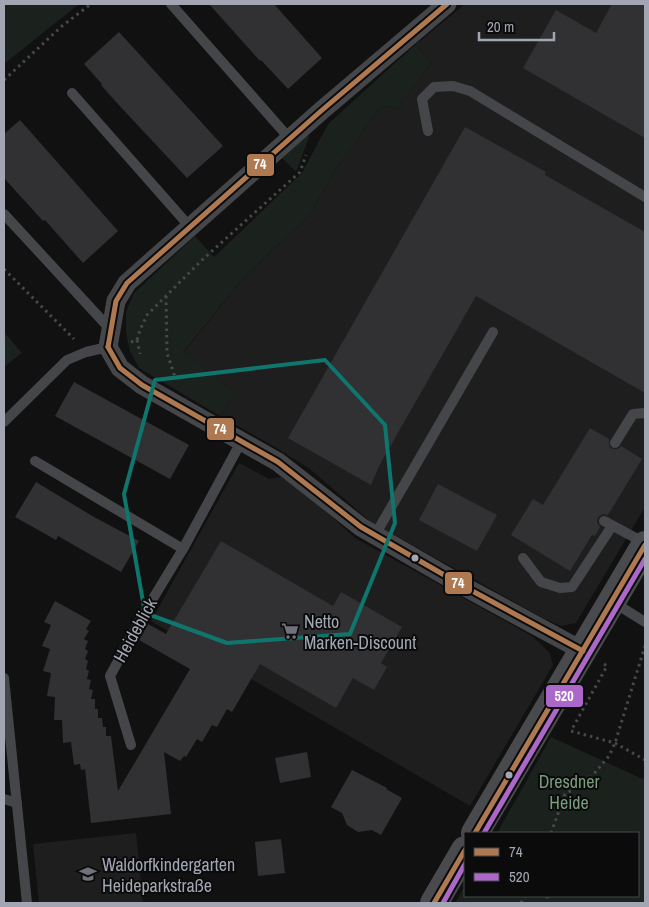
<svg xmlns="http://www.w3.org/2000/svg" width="649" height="907" viewBox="0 0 649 907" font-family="'Archivo Narrow',sans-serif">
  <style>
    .built { fill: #1e1e1f }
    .green { fill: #1b211c }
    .building { fill: #313133 }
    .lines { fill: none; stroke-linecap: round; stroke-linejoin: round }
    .path { stroke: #47484b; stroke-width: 3; stroke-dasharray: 2.5 4; stroke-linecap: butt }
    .lane { stroke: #454649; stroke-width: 10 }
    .street { stroke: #454649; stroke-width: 19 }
    .secondary { stroke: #494a4d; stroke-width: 28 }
    .bus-1-casing { stroke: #0b0b0c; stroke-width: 9 }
    .bus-2-casing { stroke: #0b0b0c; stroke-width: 9 }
    .bus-1 { stroke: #ae7951; stroke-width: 5 }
    .bus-2 { stroke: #ac68c9; stroke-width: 5 }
    .marked { fill: none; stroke: #0f766e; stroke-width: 4; stroke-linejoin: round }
    .bus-dot { fill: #a2a6b2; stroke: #0b0b0c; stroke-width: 2 }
    .labels { text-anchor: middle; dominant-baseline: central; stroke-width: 4; stroke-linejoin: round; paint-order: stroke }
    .poi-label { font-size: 18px; fill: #a2a6b2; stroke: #0b0b0c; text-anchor: start }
    .street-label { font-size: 18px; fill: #a2a6b2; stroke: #0b0b0c }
    .park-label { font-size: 18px; fill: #799c7c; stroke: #0b0b0c }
    .line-badge { stroke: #0b0b0c; stroke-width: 2 }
    .badge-label { font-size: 14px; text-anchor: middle; font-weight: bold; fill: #fff }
  </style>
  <rect width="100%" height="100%" fill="#111"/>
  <g class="built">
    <path d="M 465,4 L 645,4 L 645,507 L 576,623 L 561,626 L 543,618 L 371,522 L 310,469 L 275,447 L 220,416 L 235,393 L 183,353 L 246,275 L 308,217 L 334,172 L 381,106 L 397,109 L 431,63 L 416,44 Z"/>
    <path d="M 239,463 L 269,479 L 281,477 L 309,496 L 355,538 L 532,636 L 550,653 L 553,665 L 470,806 L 151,621 Z"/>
    <path d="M 136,833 L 143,903 L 39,903 L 33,844 Z"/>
  </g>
  <g class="green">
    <path d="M 4,4 L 79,4 L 4,64 Z"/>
    <path d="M 416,44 L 431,63 L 397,109 L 381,106 L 334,172 L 308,217 L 246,275 L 183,352 L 235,393 L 220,416 L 139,368 L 130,351 L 126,333 L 126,312 L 134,293 L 195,236 L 214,257 L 302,173 L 328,124 Z"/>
    <path d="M 308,134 L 309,137 L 297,170 L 295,171 L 282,158 Z"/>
    <path d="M 4,332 L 22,353 L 4,367 Z"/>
    <path d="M 551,737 L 645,780 L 645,903 L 455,903 L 465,886 L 465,896 L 638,896 L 638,833 L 497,833 Z"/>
  </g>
  <g class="building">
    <path d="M 209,4 L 274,4 L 322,58 L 288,89 L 261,60 L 260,61 Z"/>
    <path d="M 612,4 L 645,4 L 645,138 L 523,68 L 556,10 L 596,33 Z"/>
    <path d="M 119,32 L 223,146 L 187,178 L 117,103 L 101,85 L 102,84 L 84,64 Z"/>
    <path d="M 20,120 L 118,231 L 83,263 L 45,220 L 43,221 L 4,178 L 4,134 Z"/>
    <path d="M 465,127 L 546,172 L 545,175 L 645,232 L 645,393 L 476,296 L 379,466 L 371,485 L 288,438 Z"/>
    <path d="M 74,382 L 189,445 L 170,479 L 55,416 Z"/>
    <path d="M 590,428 L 609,439 L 609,446 L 612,449 L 618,449 L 621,446 L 642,459 L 608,515 L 603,514 L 598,517 L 597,522 L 600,527 L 595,536 L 592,535 L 570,571 L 511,535 L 533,499 L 543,505 Z"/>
    <path d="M 36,482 L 94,517 L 139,541 L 121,572 L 58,536 L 56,540 L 15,517 Z"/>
    <path d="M 438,484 L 497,515 L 477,551 L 419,520 Z"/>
    <path d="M 221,541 L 333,606 L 341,592 L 402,627 L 381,663 L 387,667 L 374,690 L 353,678 L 336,708 L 260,664 L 232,712 L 227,709 L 217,727 L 212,725 L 202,742 L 197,739 L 186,757 L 184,756 L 180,761 L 164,752 L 171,814 L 91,823 L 85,769 L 81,770 L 80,764 L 74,765 L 71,742 L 63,743 L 62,720 L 54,720 L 55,697 L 47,696 L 51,673 L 43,671 L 50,649 L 42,646 L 51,625 L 44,622 L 55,601 L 91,621 L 86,629 L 89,631 L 84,639 L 88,641 L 85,649 L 88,651 L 85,659 L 88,661 L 86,669 L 89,671 L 87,679 L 91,680 L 89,689 L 93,690 L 91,699 L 95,699 L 95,709 L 98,709 L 98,718 L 102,718 L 103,727 L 106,727 L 106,736 L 111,736 L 118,791 L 190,669 L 139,640 L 148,624 L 166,634 Z"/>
    <path d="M 307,752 L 311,777 L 280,783 L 275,758 Z"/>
    <path d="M 352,770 L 387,788 L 386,789 L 402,798 L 381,835 L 372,830 L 358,832 L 347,825 L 342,813 L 331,807 Z"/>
    <path d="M 281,839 L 285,873 L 258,876 L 255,842 Z"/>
  </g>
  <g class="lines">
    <g class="path">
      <path d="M 4,80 L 62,26 L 91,4"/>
      <path d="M 4,269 L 74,339"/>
      <path d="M 166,296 L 167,353 L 175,377"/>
      <path d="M 137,340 L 140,354"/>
      <path d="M 131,342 L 137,340 L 140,330 L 147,315 L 202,260 L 300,172 L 306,155"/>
      <path d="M 604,664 L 607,666 L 571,731 L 615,743 L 645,760"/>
      <path d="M 551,833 L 565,794 L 587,782 L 609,756 L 615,743 L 645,646"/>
      <path d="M 547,896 L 548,903"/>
      <path d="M 521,903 L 525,896"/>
    </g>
    <g class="lane">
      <path d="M 171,4 L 290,139"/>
      <path d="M 72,93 L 190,227"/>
      <path d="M 428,131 L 422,99 L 434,87 L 453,86 L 470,91 L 645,197"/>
      <path d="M 4,214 L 111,330"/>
      <path d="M 4,422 L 67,360 L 86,352 L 108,347"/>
      <path d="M 615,443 L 633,414 L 645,413"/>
      <path d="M 35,461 L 183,549"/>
      <path d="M 604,521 L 645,543"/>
      <path d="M 375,535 L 493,332"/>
      <path d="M 523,558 L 541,582 L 560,588 L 572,587 L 612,526"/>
      <path d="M 613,602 L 645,622"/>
      <path d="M 4,678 L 27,903"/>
      <path d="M 131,745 L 110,676 L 143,615 L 183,549 L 241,442"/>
      <path d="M 4,799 L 17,803"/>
    </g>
    <path class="street" d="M 447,4 L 321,111 L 127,283 L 116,301 L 108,347 L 120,368 L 142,385 L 278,462 L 361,527 L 465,587 L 583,651"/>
    <g class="secondary">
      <path d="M 475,833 L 645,545"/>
      <path d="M 434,903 L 465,850"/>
    </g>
    <g class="bus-1-casing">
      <g id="bus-1">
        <path d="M 108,347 L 120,368 L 142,385 L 278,462 L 361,527 L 465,587 L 583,651"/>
        <path d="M 108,347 L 116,301 L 127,283 L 321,111 L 447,4"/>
        <path d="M 475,833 L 645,545"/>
        <path d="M 434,903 L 465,850"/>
      </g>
    </g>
    <g class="bus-2-casing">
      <g id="bus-2">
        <path d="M 484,833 L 645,559"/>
        <path d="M 443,903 L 465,864"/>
      </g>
    </g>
    <use href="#bus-1" class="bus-1"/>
    <use href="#bus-2" class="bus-2"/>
  </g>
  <path class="marked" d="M 325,360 L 385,425 L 395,523 L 350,634 L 227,643 L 145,613 L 124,494 L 155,380 Z"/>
  <defs>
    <g id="supermarket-bare" transform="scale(1.35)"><path d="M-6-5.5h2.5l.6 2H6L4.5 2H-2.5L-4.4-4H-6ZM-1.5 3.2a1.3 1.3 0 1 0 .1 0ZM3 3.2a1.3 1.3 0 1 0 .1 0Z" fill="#6f727a" stroke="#0b0b0c" stroke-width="2.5" paint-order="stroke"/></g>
    <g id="school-bare" transform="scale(1.35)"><path d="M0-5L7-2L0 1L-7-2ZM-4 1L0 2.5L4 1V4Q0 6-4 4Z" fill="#6f727a" stroke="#0b0b0c" stroke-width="2.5" paint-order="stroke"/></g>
  </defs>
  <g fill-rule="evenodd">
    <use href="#supermarket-bare" x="290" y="631"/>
    <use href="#school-bare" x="88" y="874"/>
  </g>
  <g class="bus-dot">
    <circle cx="415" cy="558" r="4.5"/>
    <circle cx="509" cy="775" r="4.5"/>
  </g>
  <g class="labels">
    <g class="poi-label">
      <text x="304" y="621">Netto<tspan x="304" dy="21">Marken-Discount</tspan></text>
      <text x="102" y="864">Waldorfkindergarten<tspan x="102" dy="21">Heideparkstraße</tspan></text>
    </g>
    <g class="street-label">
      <text transform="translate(135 630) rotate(-61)">Heideblick</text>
    </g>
    <g class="park-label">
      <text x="569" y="781">Dresdner<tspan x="569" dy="21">Heide</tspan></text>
    </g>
  </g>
  <g class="line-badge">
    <rect x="246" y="153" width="29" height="24" rx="5" fill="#ae7951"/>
    <rect x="206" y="417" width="29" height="24" rx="5" fill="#ae7951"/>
    <rect x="444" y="571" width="29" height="24" rx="5" fill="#ae7951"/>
    <rect x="545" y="684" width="39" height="24" rx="5" fill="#ac68c9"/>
  </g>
  <g class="badge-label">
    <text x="260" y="169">74</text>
    <text x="220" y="434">74</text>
    <text x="458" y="588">74</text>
    <text x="564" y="701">520</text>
  </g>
  <rect width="649" height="907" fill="none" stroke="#a2a6b2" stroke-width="10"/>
  <rect x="464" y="832" width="175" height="65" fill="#0b0b0c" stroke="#47494e"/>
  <rect x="474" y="848" width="25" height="8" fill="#ae7951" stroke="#47494e"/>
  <text x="509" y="857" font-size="15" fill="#a2a6b2">74</text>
  <rect x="474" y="873" width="25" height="8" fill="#ac68c9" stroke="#47494e"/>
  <text x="509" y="882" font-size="15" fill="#a2a6b2">520</text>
  <path d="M479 32v8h75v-8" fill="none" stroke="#a2a6b2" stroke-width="2.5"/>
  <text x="487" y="32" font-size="15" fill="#a2a6b2" stroke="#0b0b0c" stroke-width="4" paint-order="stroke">20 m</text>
</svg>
